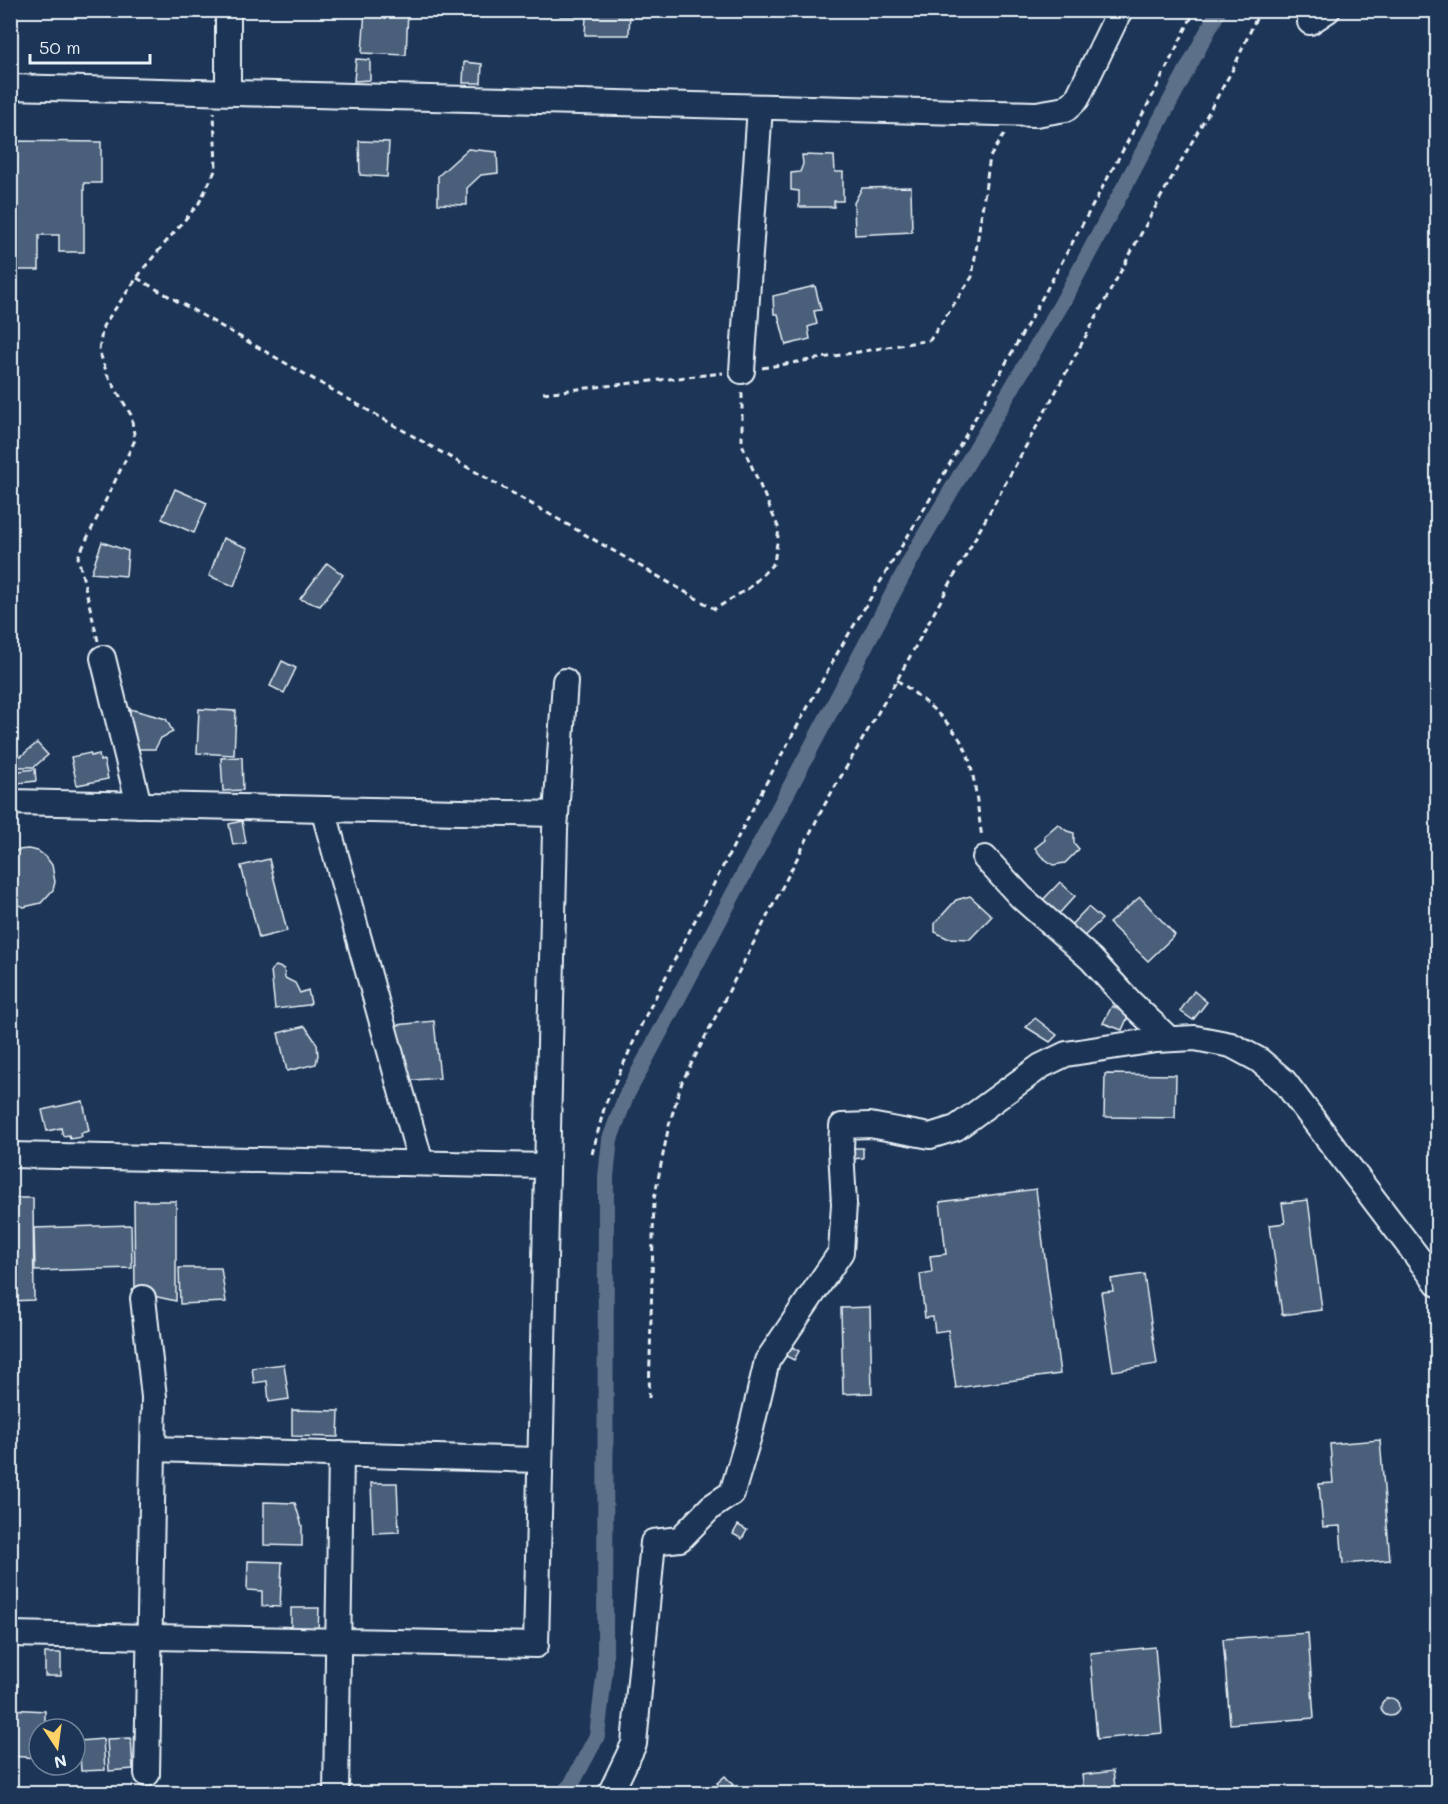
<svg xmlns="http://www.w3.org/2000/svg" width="1448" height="1804" viewBox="0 0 1448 1804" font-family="Mali,sans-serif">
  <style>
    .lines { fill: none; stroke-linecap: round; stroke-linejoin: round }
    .canal { stroke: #5d7089; stroke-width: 16 }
    .building { fill: #495e7a; stroke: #e8f1f8; stroke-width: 1.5 }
    .minor-casing { stroke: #e8f1f8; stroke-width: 28 }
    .path { stroke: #e8f1f8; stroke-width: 3; stroke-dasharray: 6 4.5; stroke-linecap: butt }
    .minor { stroke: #1d3557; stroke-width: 24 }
  </style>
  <rect width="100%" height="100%" fill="#1d3557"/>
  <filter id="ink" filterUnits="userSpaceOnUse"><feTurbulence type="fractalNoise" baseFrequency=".0167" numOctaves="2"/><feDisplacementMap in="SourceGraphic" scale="12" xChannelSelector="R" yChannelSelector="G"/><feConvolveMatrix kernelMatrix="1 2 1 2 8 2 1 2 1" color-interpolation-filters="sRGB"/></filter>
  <g filter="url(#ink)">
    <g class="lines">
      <path class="canal" d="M 562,1794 L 571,1785 L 597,1736 L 605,1669 L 606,1177 L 610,1139 L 626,1096 L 916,550 L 1061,305 L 1219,10"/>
    </g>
    <g class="building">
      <path d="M 365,10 L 408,10 L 406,55 L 362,53 Z"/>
      <path d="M 561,10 L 630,10 L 629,35 L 585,35 L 586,16 L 560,16 Z"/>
      <path d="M 356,59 L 370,60 L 370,80 L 354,81 Z"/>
      <path d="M 464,62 L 482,64 L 481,83 L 463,83 Z"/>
      <path d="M 10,141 L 101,142 L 101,183 L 84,183 L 84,252 L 59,252 L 59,235 L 39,235 L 39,270 L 10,270 Z"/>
      <path d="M 359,141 L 389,142 L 387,177 L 360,175 Z"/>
      <path d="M 468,149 L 497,152 L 498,173 L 481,175 L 467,188 L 467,205 L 438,204 L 438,176 Z"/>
      <path d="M 802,155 L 834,156 L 835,172 L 843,172 L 843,201 L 834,201 L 834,207 L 799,207 L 799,191 L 791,190 L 791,173 L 800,172 L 803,164 Z"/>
      <path d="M 911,187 L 912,232 L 855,235 L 854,203 L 862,188 Z"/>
      <path d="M 815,286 L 821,310 L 814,311 L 817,324 L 808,327 L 810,339 L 786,345 L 778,314 L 774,314 L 773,296 Z"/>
      <path d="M 175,489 L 207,503 L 194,533 L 162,519 Z"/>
      <path d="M 223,538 L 248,548 L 234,586 L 209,576 Z"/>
      <path d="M 102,542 L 128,551 L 126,576 L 91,573 Z"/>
      <path d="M 327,563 L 343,575 L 320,606 L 300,599 Z"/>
      <path d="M 282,661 L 296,668 L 284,693 L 270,686 Z"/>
      <path d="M 130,709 L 166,719 L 173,732 L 161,738 L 155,749 L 130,749 Z"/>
      <path d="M 199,709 L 236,711 L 234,755 L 197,753 Z"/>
      <path d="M 37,743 L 48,755 L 34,767 L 10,767 L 12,753 L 16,756 L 21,756 Z"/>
      <path d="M 90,753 L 91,756 L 99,754 L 100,761 L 104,760 L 108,779 L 77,785 L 71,757 Z"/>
      <path d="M 242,757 L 243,790 L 223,791 L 221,758 Z"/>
      <path d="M 35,769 L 36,781 L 10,784 L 10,772 Z"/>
      <path d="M 242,821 L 246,843 L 233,845 L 229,824 Z"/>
      <path d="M 1058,824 L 1067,831 L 1074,833 L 1074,843 L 1079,849 L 1065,863 L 1053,865 L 1041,856 L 1035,848 L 1045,840 L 1044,836 Z"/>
      <path d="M 28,849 L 38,851 L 46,857 L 52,865 L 55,882 L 53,890 L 41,903 L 24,907 L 10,902 L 10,854 L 18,850 Z"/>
      <path d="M 269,859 L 287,931 L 259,938 L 241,866 Z"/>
      <path d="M 1060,882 L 1075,896 L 1055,918 L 1039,904 Z"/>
      <path d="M 970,896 L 992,916 L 970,939 L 947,938 L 935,932 L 935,923 L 956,900 Z"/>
      <path d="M 1140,897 L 1175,935 L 1148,961 L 1109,923 Z"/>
      <path d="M 1088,907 L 1102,919 L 1080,940 L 1067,929 Z"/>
      <path d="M 276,966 L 284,969 L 285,978 L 295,983 L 300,993 L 308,990 L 311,1003 L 308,1005 L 275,1009 L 271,970 Z"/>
      <path d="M 1194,991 L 1207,1002 L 1193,1020 L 1180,1011 Z"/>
      <path d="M 1112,1006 L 1129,1014 L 1122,1030 L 1103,1023 Z"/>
      <path d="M 1035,1018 L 1057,1035 L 1050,1042 L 1026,1027 Z"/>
      <path d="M 434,1021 L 440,1078 L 402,1081 L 397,1025 Z"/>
      <path d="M 305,1026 L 317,1044 L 318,1055 L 316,1064 L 287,1071 L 278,1033 Z"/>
      <path d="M 1105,1074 L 1176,1075 L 1175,1118 L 1104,1117 Z"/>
      <path d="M 83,1101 L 89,1131 L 81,1133 L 82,1137 L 70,1139 L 69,1135 L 63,1136 L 61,1128 L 47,1131 L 42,1110 Z"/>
      <path d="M 850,1148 L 863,1148 L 863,1158 L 851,1159 Z"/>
      <path d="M 1036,1189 L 1060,1374 L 956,1388 L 948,1330 L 935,1332 L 933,1317 L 925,1318 L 920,1274 L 932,1272 L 930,1256 L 946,1254 L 940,1202 Z"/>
      <path d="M 10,1198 L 33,1198 L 34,1300 L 10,1301 Z"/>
      <path d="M 1308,1200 L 1322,1310 L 1282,1315 L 1270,1225 L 1285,1223 L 1282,1203 Z"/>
      <path d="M 134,1201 L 176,1201 L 176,1301 L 135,1292 Z"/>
      <path d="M 131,1225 L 132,1268 L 35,1271 L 34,1228 Z"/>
      <path d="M 179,1268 L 221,1268 L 226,1302 L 180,1304 Z"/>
      <path d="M 1144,1274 L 1157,1364 L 1113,1371 L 1101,1292 L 1113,1291 L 1111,1279 Z"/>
      <path d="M 870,1307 L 872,1393 L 843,1394 L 841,1308 Z"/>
      <path d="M 790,1346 L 799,1351 L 794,1360 L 784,1355 Z"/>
      <path d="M 284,1364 L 289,1399 L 269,1402 L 267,1381 L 254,1383 L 252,1368 Z"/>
      <path d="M 292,1410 L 339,1411 L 338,1437 L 292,1436 Z"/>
      <path d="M 1380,1440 L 1390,1560 L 1343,1564 L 1340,1526 L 1323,1527 L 1319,1484 L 1333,1483 L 1330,1444 Z"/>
      <path d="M 371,1483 L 397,1483 L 399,1532 L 373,1533 Z"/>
      <path d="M 264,1502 L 295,1503 L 302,1526 L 302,1546 L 264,1545 Z"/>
      <path d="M 738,1525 L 747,1530 L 742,1539 L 733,1534 Z"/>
      <path d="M 248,1561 L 282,1562 L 280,1607 L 262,1606 L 262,1591 L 247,1590 Z"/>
      <path d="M 291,1608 L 319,1608 L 318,1631 L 291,1630 Z"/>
      <path d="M 1308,1633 L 1314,1718 L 1230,1724 L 1223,1639 Z"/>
      <path d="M 1155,1647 L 1162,1733 L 1097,1739 L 1090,1653 Z"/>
      <rect x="45" y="1653" width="16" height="23"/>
      <circle cx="1390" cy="1707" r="9"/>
      <path d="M 10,1709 L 45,1711 L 45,1729 L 39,1729 L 39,1758 L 10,1756 Z"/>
      <path d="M 131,1738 L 133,1769 L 109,1771 L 107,1739 Z"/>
      <path d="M 103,1739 L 105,1770 L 81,1771 L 79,1741 Z"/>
      <path d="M 1113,1771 L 1115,1787 L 1084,1791 L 1082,1775 Z"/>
      <path d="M 725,1776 L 733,1785 L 725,1792 L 717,1783 Z"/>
    </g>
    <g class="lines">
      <g class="minor-casing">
        <g id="minor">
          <path d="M 228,10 L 228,92"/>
          <path d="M 1310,22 L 1328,10"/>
          <path d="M 10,87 L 1036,114 L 1066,109 L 1077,99 L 1120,10"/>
          <path d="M 742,371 L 760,107"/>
          <path d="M 103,658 L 139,805"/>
          <path d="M 10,802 L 556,814"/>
          <path d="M 323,809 L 421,1163"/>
          <path d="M 985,858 L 1021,897 L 1091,959 L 1130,1002 L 1169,1039"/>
          <path d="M 10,1155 L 547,1166"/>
          <path d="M 143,1298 L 154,1397 L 147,1774"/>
          <path d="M 153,1449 L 540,1460"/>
          <path d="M 10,1634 L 536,1645 L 555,830 L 565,681"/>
          <path d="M 336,1794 L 341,1454"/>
          <path d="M 610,1794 L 634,1744 L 653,1542 L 680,1539 L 711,1507 L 732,1493 L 751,1429 L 767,1361 L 841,1252 L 844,1204 L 841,1149 L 842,1126 L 870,1125 L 930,1136 L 956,1128 L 1041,1066 L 1066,1054 L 1156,1040 L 1195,1038 L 1231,1045 L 1259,1060 L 1284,1081 L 1438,1284"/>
        </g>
      </g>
      <g class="path">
        <path d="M 137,278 L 715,609 L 749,588 L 774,563 L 779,529 L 742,444 L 742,391"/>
        <path d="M 762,368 L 930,340 L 972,277 L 990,157 L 1005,133"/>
        <path d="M 543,393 L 723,373"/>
        <path d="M 98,641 L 78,557 L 135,440 L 131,415 L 107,374 L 99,350 L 103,326 L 144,268 L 199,203 L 216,169 L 214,112"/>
        <path d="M 897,680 C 922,698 961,729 969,759 C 976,784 978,812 982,838"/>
        <path d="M 592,1154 L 605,1105 L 643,1021 L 765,785 L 838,652 L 930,499 L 1035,311 L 1153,95 L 1195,10"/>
        <path d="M 649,1398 L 654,1199 L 669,1125 L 682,1082 L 825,804 L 897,680 L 1048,406 L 1162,195 L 1233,69 L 1260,10"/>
      </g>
      <use href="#minor" class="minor"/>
    </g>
  </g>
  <rect width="1448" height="1804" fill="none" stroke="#1d3557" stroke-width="36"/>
  <rect x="18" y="18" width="1412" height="1768" fill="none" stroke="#e8f1f8" stroke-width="2" filter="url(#ink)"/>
  <g transform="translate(57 1747) rotate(167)"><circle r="28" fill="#1d3557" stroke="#6e8097" stroke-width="1.5"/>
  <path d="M0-4.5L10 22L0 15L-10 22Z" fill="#ffd166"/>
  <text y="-9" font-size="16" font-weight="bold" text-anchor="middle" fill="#e8f1f8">N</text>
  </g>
  <path d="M30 54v9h120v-9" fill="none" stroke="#e8f1f8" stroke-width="3"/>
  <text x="39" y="54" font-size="18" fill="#e8f1f8" stroke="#1d3557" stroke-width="4.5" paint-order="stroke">50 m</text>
</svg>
